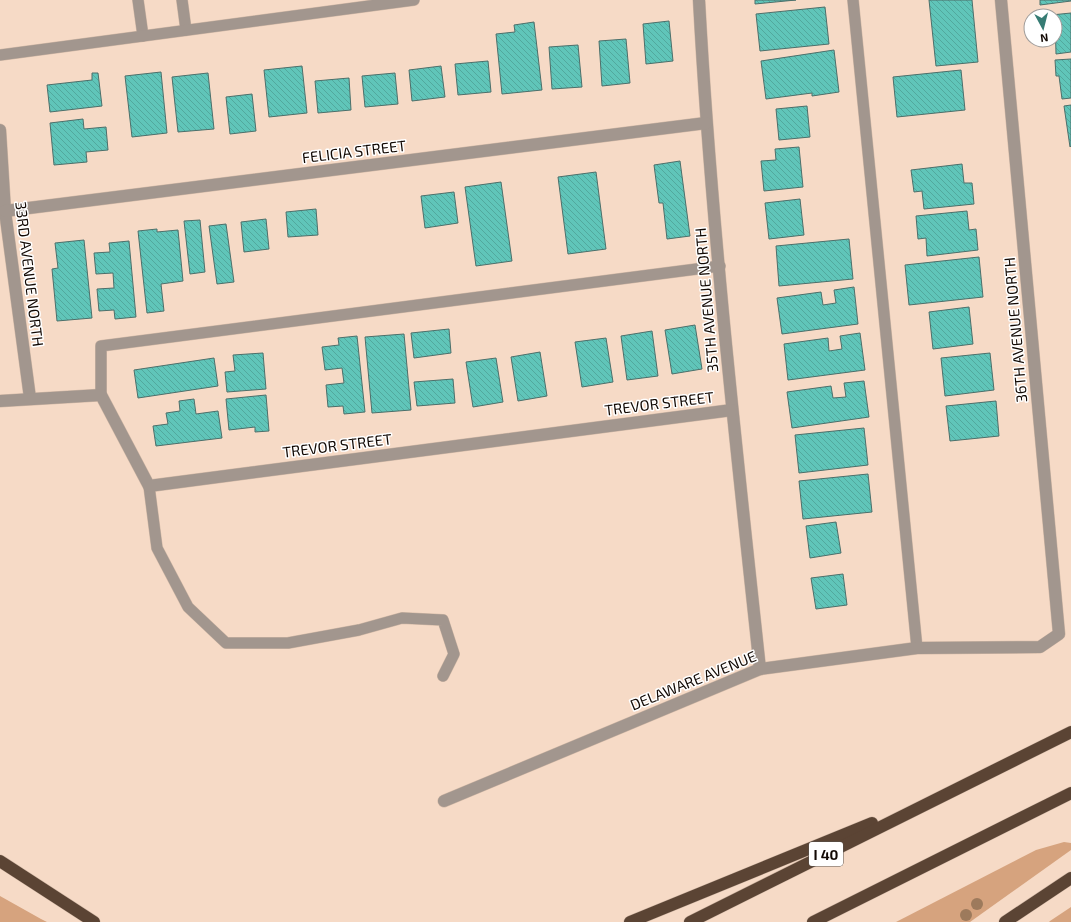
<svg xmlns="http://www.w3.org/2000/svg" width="1071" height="922" viewBox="0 0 1071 922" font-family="'Exo 2',sans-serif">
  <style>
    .grass { fill: #d6a37e }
    .building { fill: url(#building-back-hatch); stroke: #4c6f6a }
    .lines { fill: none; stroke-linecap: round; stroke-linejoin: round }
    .lane-casing { stroke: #d2b9a7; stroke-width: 12 }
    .street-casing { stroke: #d2b9a7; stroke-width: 13 }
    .highway-casing { stroke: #d2b9a7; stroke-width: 13 }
    .lane { stroke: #a2968e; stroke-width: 11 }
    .street { stroke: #a2968e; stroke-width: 12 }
    .highway { stroke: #5b4434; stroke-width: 12 }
    .tree { fill: #9d7a5c }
    .labels { text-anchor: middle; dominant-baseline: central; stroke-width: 3; stroke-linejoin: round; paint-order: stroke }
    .shield { fill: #fff; stroke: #59534f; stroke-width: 1 }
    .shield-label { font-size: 14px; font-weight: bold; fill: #120904 }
    .street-label { font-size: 15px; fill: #120904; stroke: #fff }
  </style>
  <defs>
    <pattern id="building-back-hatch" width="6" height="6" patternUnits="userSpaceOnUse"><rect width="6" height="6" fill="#60c5b9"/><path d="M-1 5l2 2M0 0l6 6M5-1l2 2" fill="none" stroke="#52a89d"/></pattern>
  </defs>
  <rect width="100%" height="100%" fill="#f6dac6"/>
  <g class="grass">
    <path d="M 1064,842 L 1071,843 L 1071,850 L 970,922 L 896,922 L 1036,850 Z"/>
    <path d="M 0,896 L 41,919 L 47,922 L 0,922 Z"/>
    <path d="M 1071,907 L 1071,922 L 1049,922 L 1050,921 Z"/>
  </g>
  <g class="building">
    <path d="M 755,0 L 796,0 L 755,4 Z"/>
    <path d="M 929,0 L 972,0 L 978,62 L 936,66 Z"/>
    <path d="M 1040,0 L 1071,0 L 1071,1 L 1040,5 Z"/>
    <path d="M 825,7 L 829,44 L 760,51 L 756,14 Z"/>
    <path d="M 1071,13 L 1071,52 L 1056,54 L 1055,16 L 1051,15 Z"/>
    <path d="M 669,21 L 673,61 L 646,64 L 643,24 Z"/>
    <path d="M 534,22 L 542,90 L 502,94 L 496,34 L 515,32 L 514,25 Z"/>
    <path d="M 626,39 L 630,83 L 602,86 L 599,41 Z"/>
    <path d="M 578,45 L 582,87 L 552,89 L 549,47 Z"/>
    <path d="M 834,50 L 839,92 L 812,96 L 812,93 L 766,99 L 761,61 Z"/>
    <path d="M 1071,59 L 1071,98 L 1062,99 L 1059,76 L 1056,76 L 1055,60 Z"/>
    <path d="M 488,61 L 491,92 L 458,95 L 455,64 Z"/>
    <path d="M 302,66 L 307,113 L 269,117 L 264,70 Z"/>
    <path d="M 441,66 L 445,97 L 412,101 L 409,70 Z"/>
    <path d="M 961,70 L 965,110 L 897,117 L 893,77 Z"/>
    <path d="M 161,72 L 167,133 L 132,137 L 125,76 Z"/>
    <path d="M 92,73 L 98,73 L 102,106 L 50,112 L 47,85 L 92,80 Z"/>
    <path d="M 208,73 L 214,129 L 178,132 L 172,77 Z"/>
    <path d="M 395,73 L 398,104 L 365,107 L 362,76 Z"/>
    <path d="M 349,78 L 351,110 L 318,113 L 315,81 Z"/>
    <path d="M 252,94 L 256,131 L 230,134 L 226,97 Z"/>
    <path d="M 1071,105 L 1071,146 L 1070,147 L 1064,106 Z"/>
    <path d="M 807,106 L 810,137 L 779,140 L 776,109 Z"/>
    <path d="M 83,119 L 84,129 L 106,127 L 108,150 L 86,152 L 87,162 L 54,165 L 50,123 Z"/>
    <path d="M 799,147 L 803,187 L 764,191 L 761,161 L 776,160 L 775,149 Z"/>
    <path d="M 680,161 L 690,236 L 667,239 L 663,203 L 659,203 L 654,165 Z"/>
    <path d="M 962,164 L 964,183 L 972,183 L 974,204 L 924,209 L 922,191 L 914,192 L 911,170 Z"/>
    <path d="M 596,172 L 606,249 L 568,254 L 558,177 Z"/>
    <path d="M 501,182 L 512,261 L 476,266 L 465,187 Z"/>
    <path d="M 454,192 L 458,223 L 425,228 L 421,196 Z"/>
    <path d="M 800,199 L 804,235 L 769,239 L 765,203 Z"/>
    <path d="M 316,209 L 318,235 L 288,237 L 286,212 Z"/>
    <path d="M 967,211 L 969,230 L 976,229 L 978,250 L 927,256 L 926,238 L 918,239 L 916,216 Z"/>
    <path d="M 266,219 L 269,249 L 244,252 L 241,222 Z"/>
    <path d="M 200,220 L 205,272 L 190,274 L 184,221 Z"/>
    <path d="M 226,224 L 234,282 L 217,284 L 209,226 Z"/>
    <path d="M 157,229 L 157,232 L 178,230 L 183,281 L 161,284 L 164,311 L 147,313 L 138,231 Z"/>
    <path d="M 849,239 L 853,279 L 779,286 L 776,246 Z"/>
    <path d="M 84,240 L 92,318 L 57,321 L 52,269 L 58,268 L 55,243 Z"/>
    <path d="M 129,241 L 136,317 L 115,319 L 114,310 L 99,311 L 97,289 L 114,288 L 113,273 L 96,274 L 94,253 L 110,252 L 109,243 Z"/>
    <path d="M 979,257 L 983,297 L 909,305 L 905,265 Z"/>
    <path d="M 854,287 L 858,324 L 782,334 L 777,298 L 821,292 L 823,305 L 836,303 L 834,290 Z"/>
    <path d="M 969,307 L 973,344 L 933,349 L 929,312 Z"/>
    <path d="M 695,325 L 702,369 L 672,374 L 665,330 Z"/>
    <path d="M 449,329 L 451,353 L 414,358 L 411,333 Z"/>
    <path d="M 652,331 L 658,376 L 627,380 L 621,336 Z"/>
    <path d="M 860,333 L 865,370 L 788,380 L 784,344 L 828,338 L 829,351 L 842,349 L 840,336 Z"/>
    <path d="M 404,334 L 411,410 L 372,413 L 365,337 Z"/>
    <path d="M 357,336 L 365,412 L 344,414 L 343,406 L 328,407 L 326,385 L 344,383 L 342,368 L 325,370 L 322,347 L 339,345 L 338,338 Z"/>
    <path d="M 606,338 L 613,382 L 582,387 L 575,342 Z"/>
    <path d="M 540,352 L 547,396 L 518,401 L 511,357 Z"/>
    <path d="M 263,353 L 266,389 L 227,392 L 225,372 L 235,371 L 233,355 Z"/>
    <path d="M 990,353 L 994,390 L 945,396 L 941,358 Z"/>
    <path d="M 214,358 L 218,386 L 138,398 L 134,370 Z"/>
    <path d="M 496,358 L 503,402 L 473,407 L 466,362 Z"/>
    <path d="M 453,379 L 455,403 L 417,406 L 414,382 Z"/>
    <path d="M 864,381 L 869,417 L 792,428 L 787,392 L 831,386 L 833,398 L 846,397 L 844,383 Z"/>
    <path d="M 266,395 L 269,431 L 255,432 L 255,427 L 229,430 L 226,399 Z"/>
    <path d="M 194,399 L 196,414 L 218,411 L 222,438 L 156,446 L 153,426 L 168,424 L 166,413 L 180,411 L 179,401 Z"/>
    <path d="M 996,401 L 999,436 L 950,441 L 946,406 Z"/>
    <path d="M 864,428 L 868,465 L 799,473 L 795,435 Z"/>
    <path d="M 868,474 L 872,512 L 803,519 L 799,481 Z"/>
    <path d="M 836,522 L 841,553 L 810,558 L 806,526 Z"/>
    <path d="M 843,574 L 847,605 L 816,609 L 811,578 Z"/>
  </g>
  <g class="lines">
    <g class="lane-casing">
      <g id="lane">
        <path d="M 138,0 L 143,36"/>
        <path d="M 182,0 L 186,30"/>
        <path d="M 853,0 L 917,648"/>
        <path d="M 0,55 L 414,0"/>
        <path d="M 101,395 L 101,346 L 720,266"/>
        <path d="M 149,486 L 157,548 L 188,607 L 226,643 L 288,643 L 359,630 L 402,618 L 443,620 L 454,654 L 443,676"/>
      </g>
    </g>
    <g class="street-casing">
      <g id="street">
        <path d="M 699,0 C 711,223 736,446 760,669"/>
        <path d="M 0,130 L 5,211 L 30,398"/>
        <path d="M 5,211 L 706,123"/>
        <path d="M 0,401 L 101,395 L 149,486 L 732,410"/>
        <path d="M 444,801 L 760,669 L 917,648 L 1040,647 L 1059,634 L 1001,0"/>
      </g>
    </g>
    <g class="highway-casing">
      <g id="highway">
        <path d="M 0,861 L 94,922"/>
        <path d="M 630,922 L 872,823"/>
        <path d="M 690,922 L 1071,732"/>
        <path d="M 813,922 L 1071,793"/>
        <path d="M 1005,922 L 1071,878"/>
      </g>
    </g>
    <use href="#lane" class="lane"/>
    <use href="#street" class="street"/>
    <use href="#highway" class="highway"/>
  </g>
  <g class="tree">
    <circle cx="977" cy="904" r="6"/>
    <circle cx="966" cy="915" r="6"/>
  </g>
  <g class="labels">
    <rect class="shield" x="809" y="842" width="34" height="24" rx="3"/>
    <g class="shield-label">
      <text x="826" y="854">I 40</text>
    </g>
    <g class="street-label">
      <text transform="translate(354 151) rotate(-7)">FELICIA STREET</text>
      <text transform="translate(30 274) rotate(83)">33RD AVENUE NORTH</text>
      <text transform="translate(706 300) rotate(-95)">35TH AVENUE NORTH</text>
      <text transform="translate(1015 330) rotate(-95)">36TH AVENUE NORTH</text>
      <text transform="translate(659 403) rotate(-7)">TREVOR STREET</text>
      <text transform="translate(337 445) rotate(-7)">TREVOR STREET</text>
      <text transform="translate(693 680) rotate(-22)">DELAWARE AVENUE</text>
    </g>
  </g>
  <g transform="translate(1043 28) rotate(173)"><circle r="19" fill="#ffffff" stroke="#a09d9b"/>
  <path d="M0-3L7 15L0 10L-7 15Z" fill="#367c74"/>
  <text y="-6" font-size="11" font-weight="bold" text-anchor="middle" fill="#120904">N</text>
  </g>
</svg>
